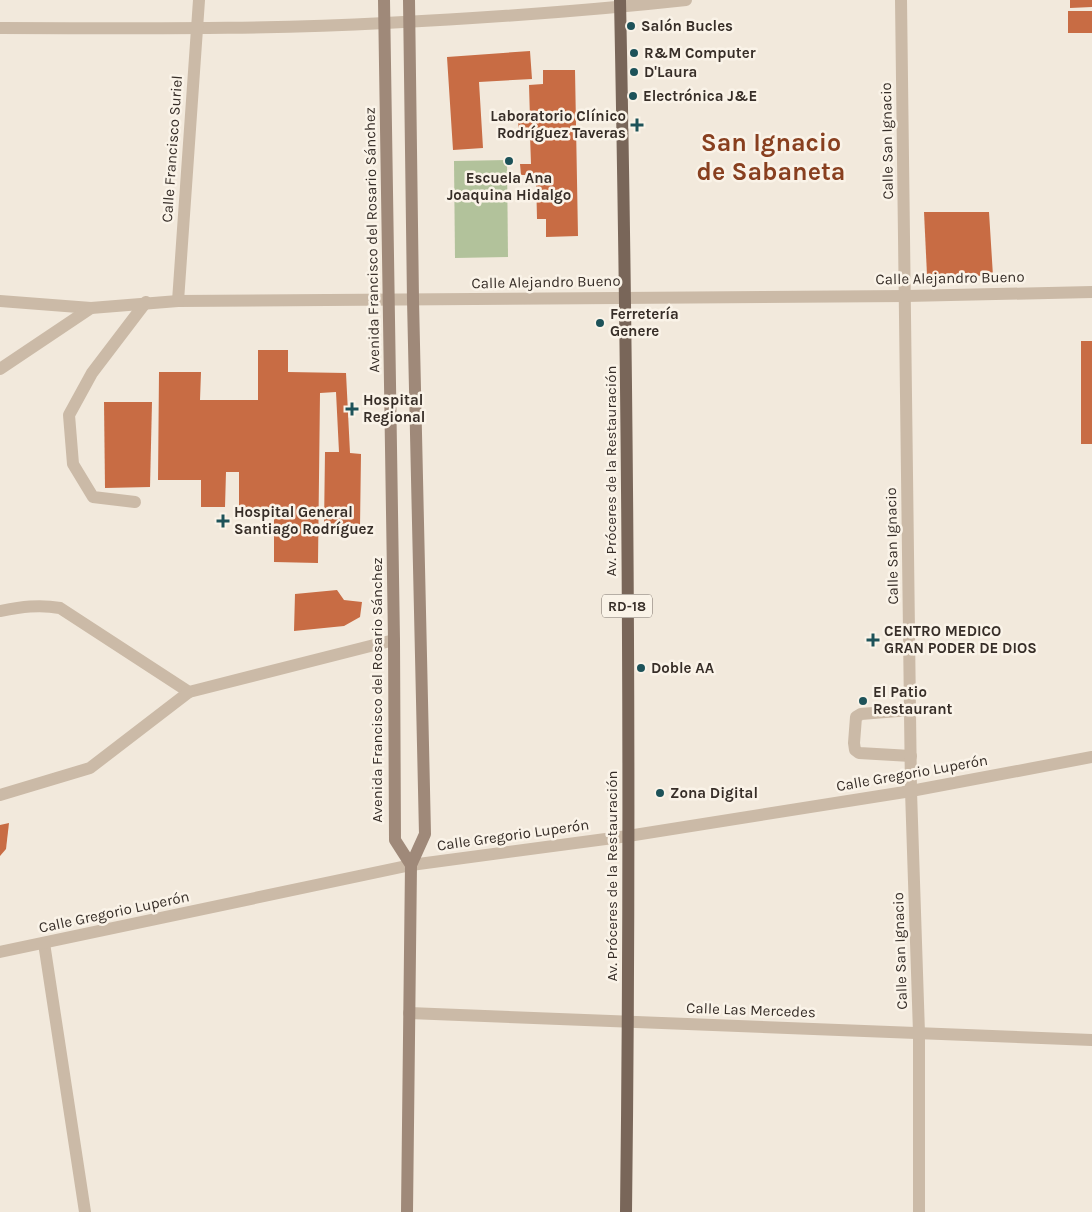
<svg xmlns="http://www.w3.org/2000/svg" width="1092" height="1212" viewBox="0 0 1092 1212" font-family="Karla,sans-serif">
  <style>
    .green { fill: #b2c29b }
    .building { fill: #c86c44 }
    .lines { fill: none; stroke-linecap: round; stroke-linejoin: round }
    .service { stroke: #cbbaa7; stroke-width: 12 }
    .minor { stroke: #cbbaa7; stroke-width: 12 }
    .secondary { stroke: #9f8979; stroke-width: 12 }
    .primary { stroke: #796659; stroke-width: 12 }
    .poi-dot { fill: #1d5259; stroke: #faf3e8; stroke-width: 2 }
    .labels { text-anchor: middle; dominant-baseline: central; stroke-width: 5; stroke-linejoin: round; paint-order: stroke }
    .shield { fill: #faf3e8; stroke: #726962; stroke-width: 1 }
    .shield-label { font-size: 14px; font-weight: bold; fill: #372e28 }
    .poi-label { font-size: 15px; font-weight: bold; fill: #372e28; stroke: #faf3e8; text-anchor: start }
    .street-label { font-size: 15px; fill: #372e28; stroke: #faf3e8 }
    .town-label { font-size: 25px; font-weight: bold; fill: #883f1f; stroke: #faf3e8 }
  </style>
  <rect width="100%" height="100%" fill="#f2e9dc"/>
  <path class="green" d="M 507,160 L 508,257 L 455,258 L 454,161 Z"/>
  <g class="building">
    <path d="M 1070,0 L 1092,0 L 1092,7 L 1070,8 Z"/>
    <rect x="1068" y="11" width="24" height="22"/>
    <path d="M 530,51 L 532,79 L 479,82 L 483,148 L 453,150 L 447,57 Z"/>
    <path d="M 543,70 L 575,70 L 578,236 L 546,237 L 546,219 L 537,219 L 536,175 L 521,175 L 520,164 L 531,164 L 530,135 L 519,135 L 518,120 L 530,119 L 529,85 L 543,84 Z"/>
    <path d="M 924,212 L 989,212 L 993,276 L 927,275 Z"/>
    <rect x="1081" y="341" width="11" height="103"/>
    <path d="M 258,350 L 288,350 L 288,372 L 346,373 L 350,453 L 361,454 L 360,527 L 324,527 L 325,452 L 339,452 L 336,392 L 320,393 L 318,563 L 274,562 L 274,508 L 239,508 L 239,472 L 226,472 L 225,507 L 201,507 L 201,480 L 158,480 L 159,372 L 201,372 L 200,400 L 258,400 Z"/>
    <path d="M 104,402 L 152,402 L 150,487 L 105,488 Z"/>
    <path d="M 337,590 L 344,600 L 362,602 L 360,617 L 344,626 L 294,631 L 295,594 Z"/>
    <path d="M 9,823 L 6,849 L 0,856 L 0,825 Z"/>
  </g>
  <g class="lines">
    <g class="service">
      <path d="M 135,502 L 93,497 L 73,464 L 69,415 L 92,373 L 146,302"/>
      <path d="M 910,710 L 861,714 L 856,717 L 854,743 L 855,750 L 859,753 L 911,756"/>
    </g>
    <g class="minor">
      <path d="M 901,0 L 911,791 L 919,1033 L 919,1212"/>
      <path d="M 0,28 C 128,28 257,30 385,23 C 485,18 586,11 686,0"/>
      <path d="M 0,301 L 91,308 L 178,301 L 906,296 L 1092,292"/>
      <path d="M 178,301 L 199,0"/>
      <path d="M 0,369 L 91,308"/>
      <path d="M 0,611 C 21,607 39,604 60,608 L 189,692 L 394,640"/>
      <path d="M 0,795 L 90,768 L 189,692"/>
      <path d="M 44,943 L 85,1212"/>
      <path d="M 0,952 L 411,865 L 628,836 L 911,791 L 1092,757"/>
      <path d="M 409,1013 L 1092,1040"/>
    </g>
    <g class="secondary">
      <path d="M 384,0 L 394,640 L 395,840 L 411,865"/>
      <path d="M 407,1212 L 411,865 L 425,834 L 413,300 L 409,0"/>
    </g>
    <path class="primary" d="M 620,0 C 628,404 631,808 626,1212"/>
  </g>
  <g class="poi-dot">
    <circle cx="631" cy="26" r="5"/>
    <circle cx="634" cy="53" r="5"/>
    <circle cx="634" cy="72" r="5"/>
    <circle cx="633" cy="96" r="5"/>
    <path d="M634.5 117.5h5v5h5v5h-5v5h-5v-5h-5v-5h5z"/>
    <circle cx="509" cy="161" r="5"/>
    <circle cx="600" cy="323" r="5"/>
    <path d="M349.5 401.5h5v5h5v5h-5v5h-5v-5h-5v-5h5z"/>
    <path d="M220.5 513.5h5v5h5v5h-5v5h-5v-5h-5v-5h5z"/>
    <path d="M870.5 632.5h5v5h5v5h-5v5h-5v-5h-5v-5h5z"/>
    <circle cx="641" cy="668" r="5"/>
    <circle cx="863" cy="701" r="5"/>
    <circle cx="660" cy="793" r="5"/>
  </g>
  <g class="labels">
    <rect class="shield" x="602" y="594.5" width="50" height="23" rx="4"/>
    <g class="shield-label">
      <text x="627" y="606">RD-18</text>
    </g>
    <g class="poi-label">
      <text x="641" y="26">Salón Bucles</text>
      <text x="644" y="53">R&amp;M Computer</text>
      <text x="644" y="72">D'Laura</text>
      <text x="643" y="96">Electrónica J&amp;E</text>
      <text x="626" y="116" text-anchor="end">Laboratorio Clínico<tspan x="626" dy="17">Rodríguez Taveras</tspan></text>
      <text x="509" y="178" text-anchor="middle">Escuela Ana<tspan x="509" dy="17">Joaquina Hidalgo</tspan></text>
      <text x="610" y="314">Ferretería<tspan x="610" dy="17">Genere</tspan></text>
      <text x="363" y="400">Hospital<tspan x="363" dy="17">Regional</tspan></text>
      <text x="234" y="512">Hospital General<tspan x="234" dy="17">Santiago Rodríguez</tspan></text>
      <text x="884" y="631">CENTRO MEDICO<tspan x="884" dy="17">GRAN PODER DE DIOS</tspan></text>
      <text x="651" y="668">Doble AA</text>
      <text x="873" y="692">El Patio<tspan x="873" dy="17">Restaurant</tspan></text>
      <text x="670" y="793">Zona Digital</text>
    </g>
    <g class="street-label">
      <text transform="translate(887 141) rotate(-91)">Calle San Ignacio</text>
      <text transform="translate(172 149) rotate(-86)">Calle Francisco Suriel</text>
      <text transform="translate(372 240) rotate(-91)">Avenida Francisco del Rosario Sánchez</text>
      <text transform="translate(950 278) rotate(-1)">Calle Alejandro Bueno</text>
      <text transform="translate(546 282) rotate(-1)">Calle Alejandro Bueno</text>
      <text transform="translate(611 471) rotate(-90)">Av. Próceres de la Restauración</text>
      <text transform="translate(892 546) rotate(-91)">Calle San Ignacio</text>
      <text transform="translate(377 690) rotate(-90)">Avenida Francisco del Rosario Sánchez</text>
      <text transform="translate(912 773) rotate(-10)">Calle Gregorio Luperón</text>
      <text transform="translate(513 835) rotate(-8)">Calle Gregorio Luperón</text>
      <text transform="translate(612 876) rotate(-90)">Av. Próceres de la Restauración</text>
      <text transform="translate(114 912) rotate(-12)">Calle Gregorio Luperón</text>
      <text transform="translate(900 951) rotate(-92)">Calle San Ignacio</text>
      <text transform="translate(751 1010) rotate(2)">Calle Las Mercedes</text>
    </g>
    <g class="town-label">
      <text x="771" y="142">San Ignacio<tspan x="771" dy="29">de Sabaneta</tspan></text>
    </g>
  </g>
</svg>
